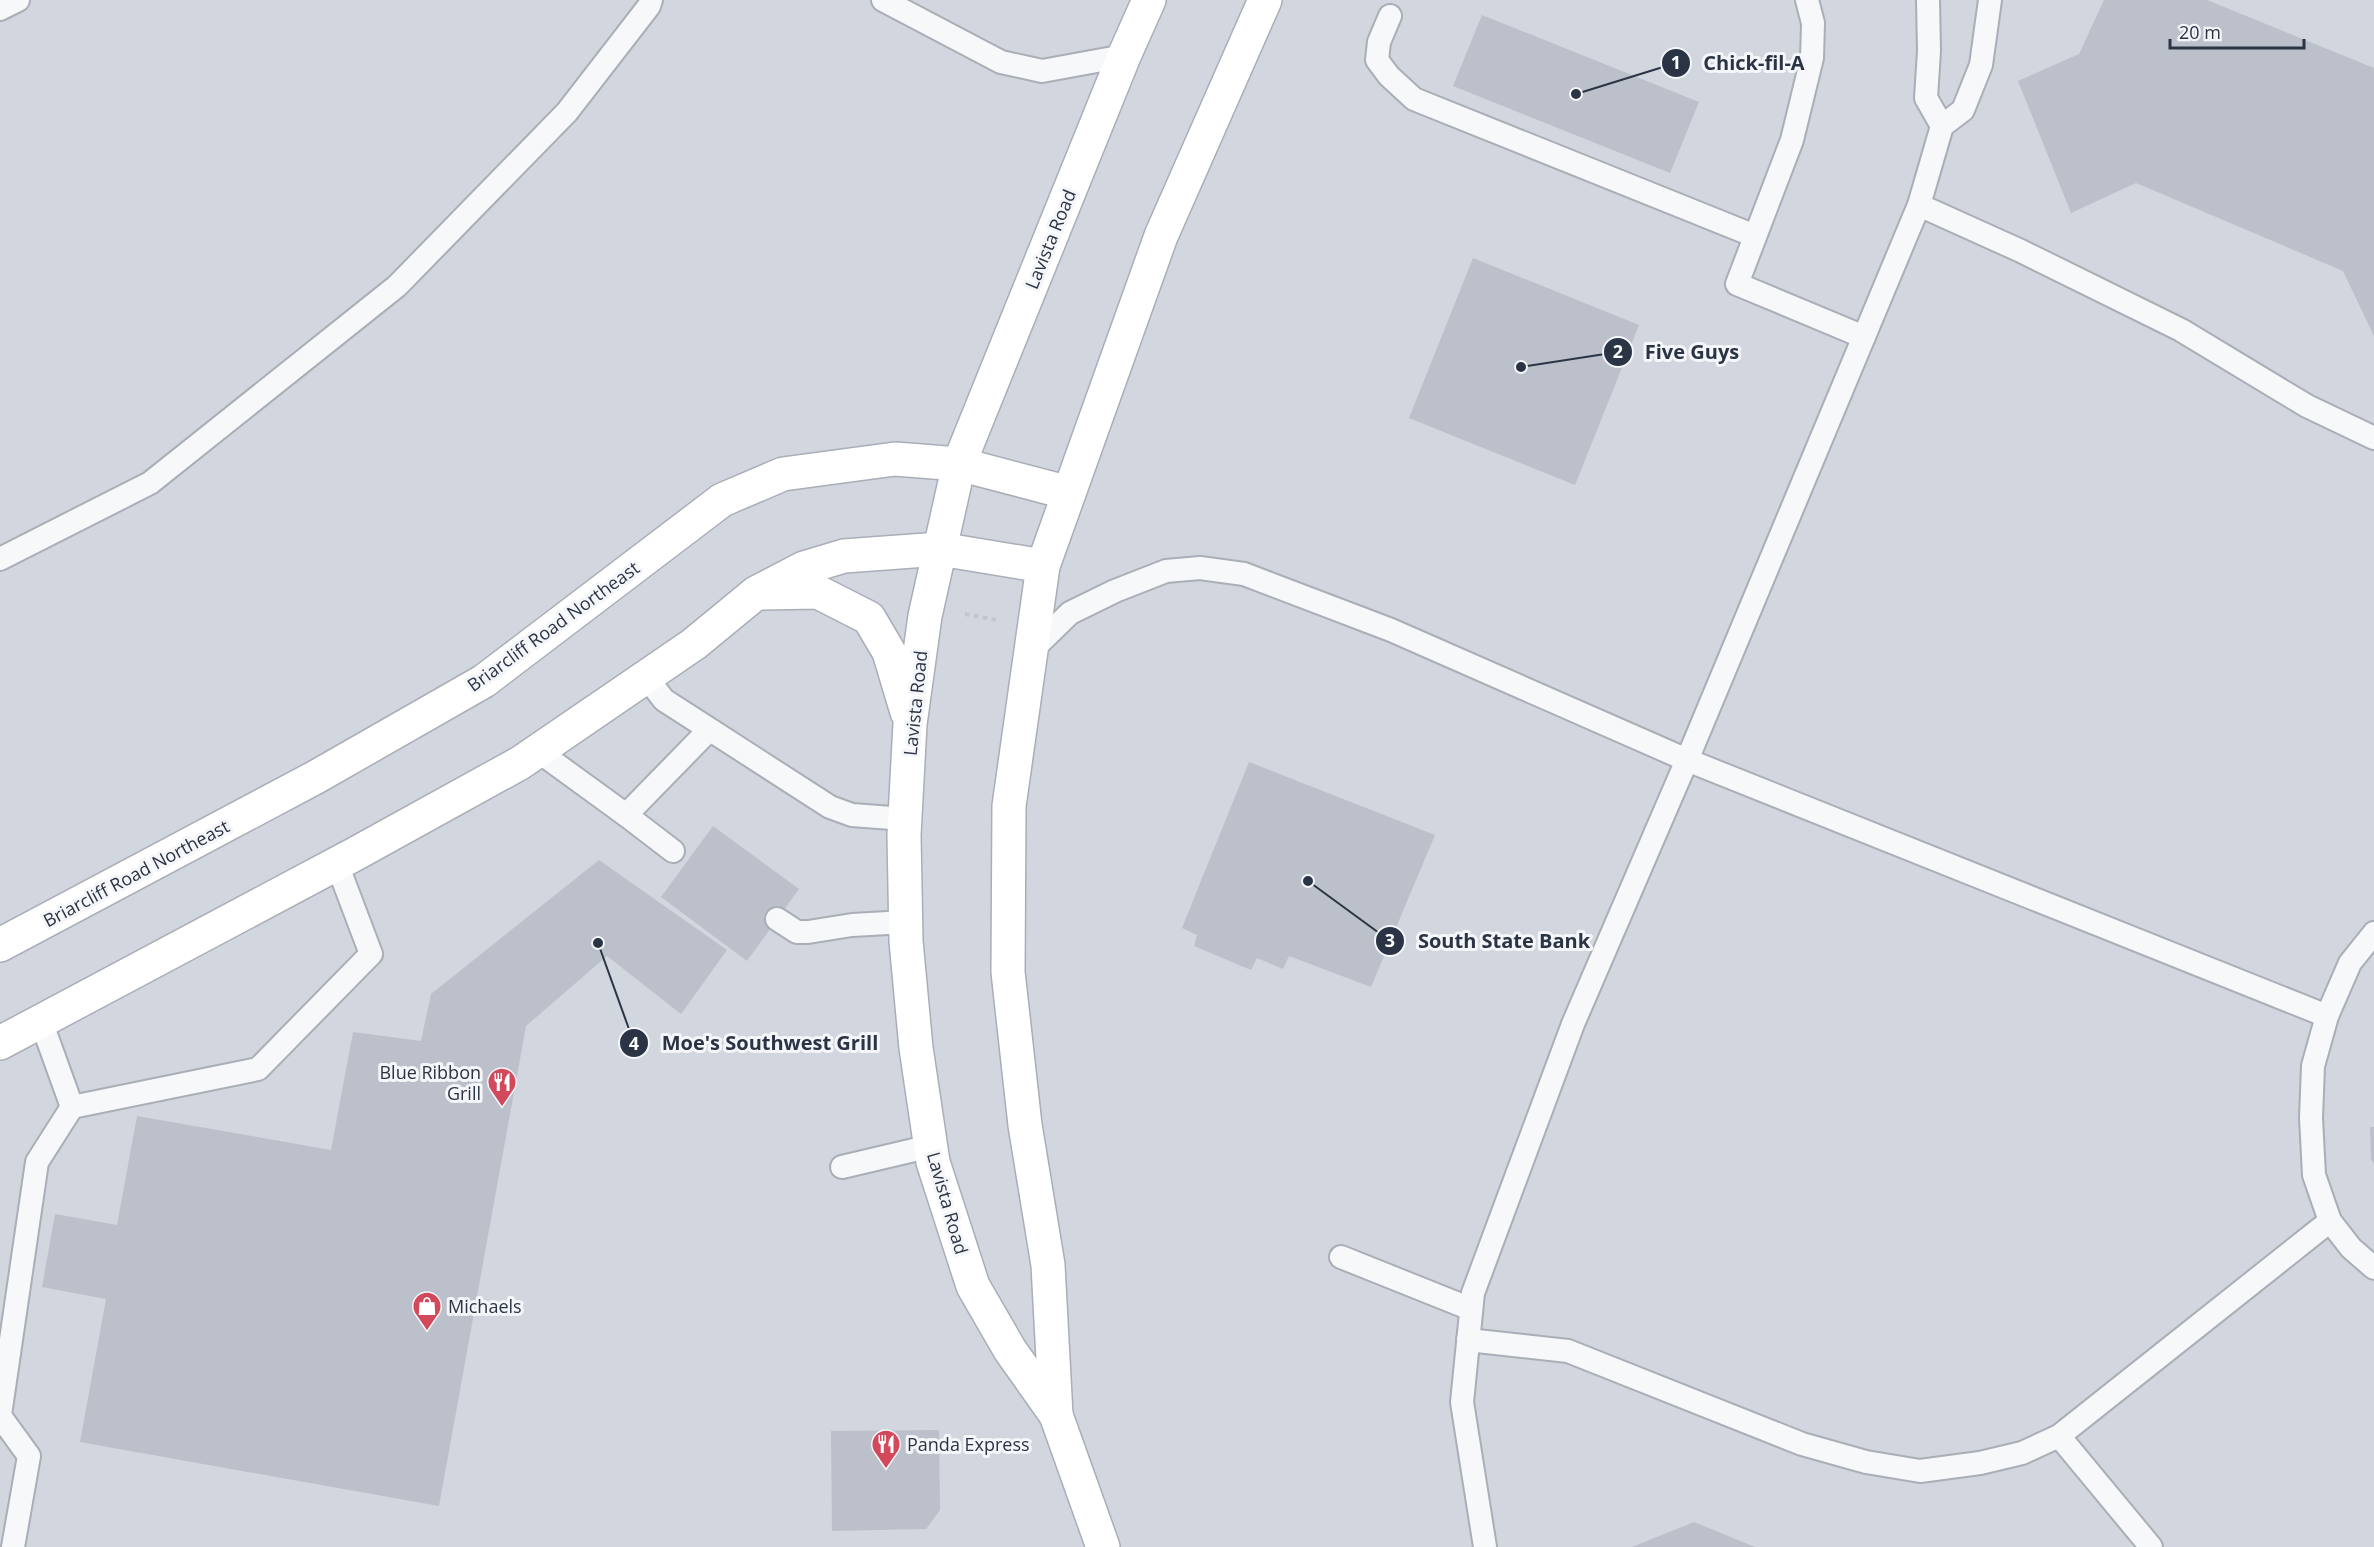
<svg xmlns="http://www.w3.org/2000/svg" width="2374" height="1547" viewBox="0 0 2374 1547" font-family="'Open Sans',sans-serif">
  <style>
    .built { fill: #d2d6de }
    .building { fill: #bbc0ca }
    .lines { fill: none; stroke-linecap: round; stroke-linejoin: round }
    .service-casing { stroke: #a9aeb7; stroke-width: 26 }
    .secondary-casing { stroke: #a9aeb7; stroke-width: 36 }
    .path { stroke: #c2c5cb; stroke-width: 4; stroke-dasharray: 4.5 4.5; stroke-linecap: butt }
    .service { stroke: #f7f8fa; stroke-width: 22 }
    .secondary { stroke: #fff; stroke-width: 33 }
    .labels { text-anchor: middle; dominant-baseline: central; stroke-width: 6; stroke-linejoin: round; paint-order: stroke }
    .street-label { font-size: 18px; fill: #2b3445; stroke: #f4f6f9 }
    .poi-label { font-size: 18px; fill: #2b3445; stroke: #f4f6f9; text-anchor: start }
    .leader { fill: none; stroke: #2b3445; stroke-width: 2 }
    .callout-dot { fill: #2b3445; stroke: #f4f6f9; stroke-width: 2 }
    .mark-label { font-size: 18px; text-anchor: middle; font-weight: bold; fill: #fff }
    .callout-label { font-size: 20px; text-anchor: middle; font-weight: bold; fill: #2b3445; stroke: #f4f6f9; stroke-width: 6; stroke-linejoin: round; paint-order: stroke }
  </style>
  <rect width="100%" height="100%" fill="#e4e7ec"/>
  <rect class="built" x="0" y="0" width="2374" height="1547"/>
  <g class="building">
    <path d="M 2104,0 L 2207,0 L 2374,68 L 2374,336 L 2343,271 L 2136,183 L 2071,213 L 2018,81 L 2079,54 Z"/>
    <path d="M 1482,15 L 1699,102 L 1670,173 L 1453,86 Z"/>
    <path d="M 1473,258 L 1639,325 L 1575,485 L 1409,418 Z"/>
    <path d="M 1249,762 L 1435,835 L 1371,987 L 1289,956 L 1283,969 L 1257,958 L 1251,970 L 1194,946 L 1197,935 L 1182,928 Z"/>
    <path d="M 713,826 L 799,889 L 747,961 L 661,897 Z"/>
    <path d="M 599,860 L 727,950 L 681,1014 L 607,956 L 526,1026 L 439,1506 L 80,1442 L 106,1299 L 42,1287 L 55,1214 L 117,1225 L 137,1116 L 331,1150 L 353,1032 L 421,1041 L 431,994 Z"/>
    <path d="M 2370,1127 L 2374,1127 L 2374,1164 L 2371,1159 Z"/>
    <path d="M 939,1430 L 940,1510 L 926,1529 L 832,1531 L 831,1431 Z"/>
    <path d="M 1694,1522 L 1755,1547 L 1632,1547 Z"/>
  </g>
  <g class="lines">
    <g class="service-casing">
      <g id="service">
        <path d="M 883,0 L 1001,62 L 1042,71 L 1124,56"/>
        <path d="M 1807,0 L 1813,23 L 1812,58 L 1792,140 L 1737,284 L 1864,337"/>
        <path d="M 1928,0 L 1929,51 L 1926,98 L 1942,126"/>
        <path d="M 0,9 L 18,0"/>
        <path d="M 1390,16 L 1379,42 L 1377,60 L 1389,76 L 1414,99 L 1755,236"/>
        <path d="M 1919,205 L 2021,251 L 2181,330 L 2307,406 L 2374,438"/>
        <path d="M 0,559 L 150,483 L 397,286 L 567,112 L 649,6 L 651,0"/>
        <path d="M 1030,652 L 1070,613 L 1115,591 L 1166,571 L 1200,568 L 1244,574 L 1391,630 L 1687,760 L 2327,1016"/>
        <path d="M 646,677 L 664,700 L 830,807 L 852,815 L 905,819"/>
        <path d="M 538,751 L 626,815 L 709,730"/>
        <path d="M 626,815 L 673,851"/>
        <path d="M 777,919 L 797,932 L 808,932 L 852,925 L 906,922"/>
        <path d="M 2374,933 L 2350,963 L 2327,1016 L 2313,1066 L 2311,1118 L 2314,1175 L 2330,1221 L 2351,1248 L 2374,1268"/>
        <path d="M 72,1107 L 258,1069 L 371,954 L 337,864"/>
        <path d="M 842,1167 L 931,1146"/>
        <path d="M 1341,1257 L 1471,1309"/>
        <path d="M 1468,1340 L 1568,1351 L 1802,1444 L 1866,1462 L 1920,1471 L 1980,1463 L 2022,1453 L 2059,1436 L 2330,1221"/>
        <path d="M 0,1415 L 37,1162 L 72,1107 L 41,1021"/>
        <path d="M 0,1416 L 29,1456 L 13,1547"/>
        <path d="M 2059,1436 L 2151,1547"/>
        <path d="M 1485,1547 L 1462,1402 L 1473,1293 L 1573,1024 L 1687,760 L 1919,205 L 1942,126 L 1963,110 L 1981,65 L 1990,0"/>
      </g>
    </g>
    <g class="secondary-casing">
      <g id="secondary">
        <path d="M 761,593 L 818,592 L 869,618 L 889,652 L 907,712"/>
        <path d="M 0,945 L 316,777 L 484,681 L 722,500 L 783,474 L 895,459 L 959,464 L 1069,493"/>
        <path d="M 0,1043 L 355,854 L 520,763 L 694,644 L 756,593 L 804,568 L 844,556 L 940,549 L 1043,566"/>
        <path d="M 1056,1415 L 1048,1265 L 1025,1125 L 1008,972 L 1009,806 L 1043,566 L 1161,236 L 1265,0"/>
        <path d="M 1103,1547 L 1056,1415 L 1010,1350 L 973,1286 L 933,1162 L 916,1048 L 906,941 L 904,835 L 910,724 L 925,616 L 959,464 L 1124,56 L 1149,0"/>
      </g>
    </g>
    <path class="path" d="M 965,614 L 996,620"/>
    <use href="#service" class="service"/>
    <use href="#secondary" class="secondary"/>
  </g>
  <defs>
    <g id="restaurant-pin" transform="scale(1.5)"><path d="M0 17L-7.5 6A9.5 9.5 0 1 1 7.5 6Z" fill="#d1495b" stroke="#f4f6f9"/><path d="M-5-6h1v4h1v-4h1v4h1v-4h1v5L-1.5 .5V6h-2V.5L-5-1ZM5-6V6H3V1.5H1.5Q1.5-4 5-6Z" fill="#fff"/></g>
    <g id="shop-pin" transform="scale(1.5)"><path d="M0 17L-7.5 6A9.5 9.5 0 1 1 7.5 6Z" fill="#d1495b" stroke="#f4f6f9"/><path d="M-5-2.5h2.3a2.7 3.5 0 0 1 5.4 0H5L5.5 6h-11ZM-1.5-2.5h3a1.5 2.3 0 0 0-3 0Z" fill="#fff"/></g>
  </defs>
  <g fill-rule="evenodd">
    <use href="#restaurant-pin" x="502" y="1082"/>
    <use href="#shop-pin" x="427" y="1306"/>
    <use href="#restaurant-pin" x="886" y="1444"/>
  </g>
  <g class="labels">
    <g class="street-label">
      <text transform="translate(1050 239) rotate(-68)">Lavista Road</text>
      <text transform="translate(553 626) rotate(-36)">Briarcliff Road Northeast</text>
      <text transform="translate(915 703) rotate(-84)">Lavista Road</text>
      <text transform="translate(136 873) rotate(-28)">Briarcliff Road Northeast</text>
      <text transform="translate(948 1203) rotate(74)">Lavista Road</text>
    </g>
    <g class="poi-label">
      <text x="481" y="1072" text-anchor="end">Blue Ribbon<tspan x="481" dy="21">Grill</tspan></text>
      <text x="448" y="1306">Michaels</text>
      <text x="907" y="1444">Panda Express</text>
    </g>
  </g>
  <path class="leader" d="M1576 94L1676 63M1521 367L1618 352M1308 881L1390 941M598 943L634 1043"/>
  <g class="callout-dot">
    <circle cx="1576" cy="94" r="6"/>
    <circle cx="1521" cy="367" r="6"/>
    <circle cx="1308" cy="881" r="6"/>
    <circle cx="598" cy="943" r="6"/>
    <circle cx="1676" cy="63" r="15"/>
    <circle cx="1618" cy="352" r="15"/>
    <circle cx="1390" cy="941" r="15"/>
    <circle cx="634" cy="1043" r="15"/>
  </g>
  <g class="mark-label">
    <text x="1676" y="69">1</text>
    <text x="1618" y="358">2</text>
    <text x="1390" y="947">3</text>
    <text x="634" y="1050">4</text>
  </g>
  <g class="callout-label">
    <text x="1754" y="70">Chick-fil-A</text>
    <text x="1692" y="359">Five Guys</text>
    <text x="1504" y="948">South State Bank</text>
    <text x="770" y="1050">Moe's Southwest Grill</text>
  </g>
  <path d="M2170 39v9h134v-9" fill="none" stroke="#2b3445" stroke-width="3"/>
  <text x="2179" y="39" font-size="18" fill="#2b3445" stroke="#f4f6f9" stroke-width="4.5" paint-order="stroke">20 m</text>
</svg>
